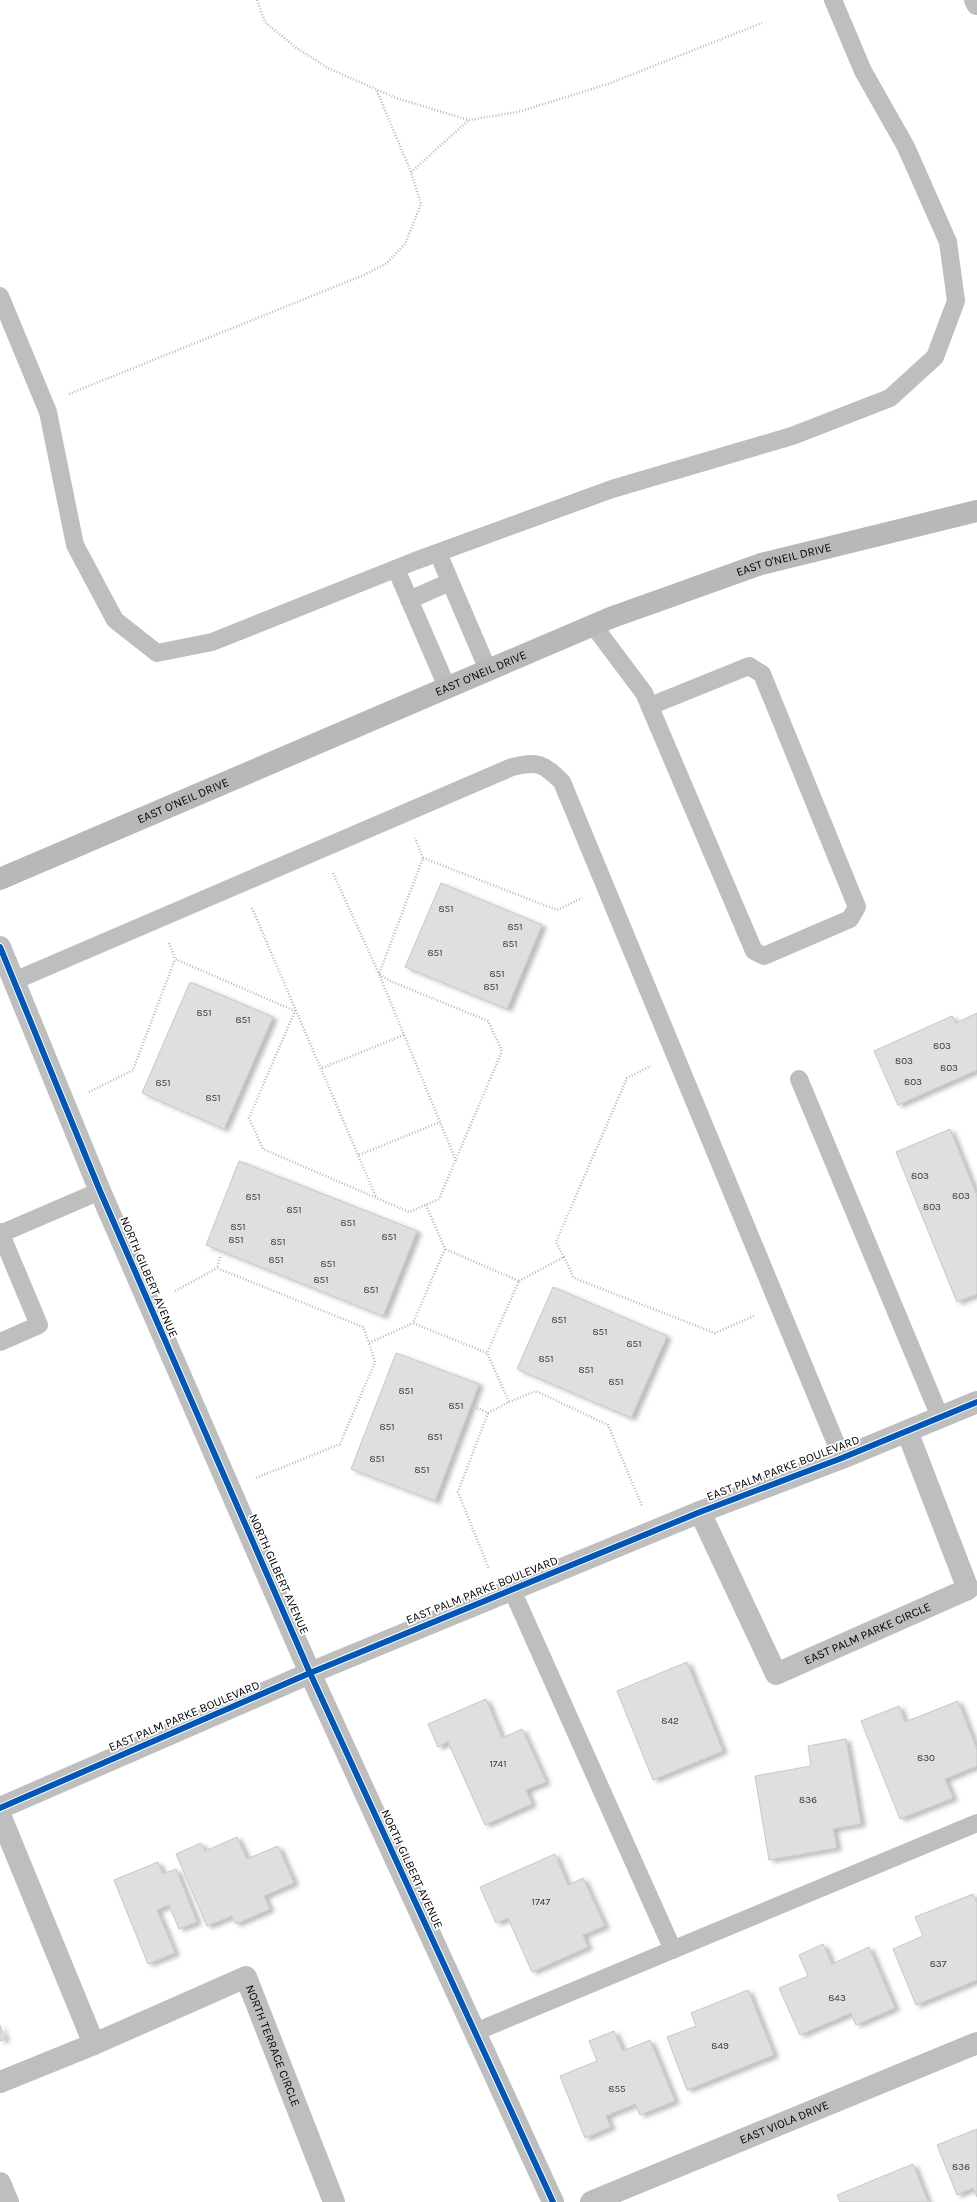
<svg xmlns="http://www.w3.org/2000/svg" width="977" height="2202" viewBox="0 0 977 2202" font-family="Karla,sans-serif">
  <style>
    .building { fill: #dfdfdf; stroke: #c7c7c7; filter: url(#shadow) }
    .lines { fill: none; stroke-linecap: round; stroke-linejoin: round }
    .path { stroke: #b9b9b9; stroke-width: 2.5; stroke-dasharray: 1 2; stroke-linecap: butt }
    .lane { stroke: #bebebe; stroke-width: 18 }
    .street { stroke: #bebebe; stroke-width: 22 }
    .secondary { stroke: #b8b8b8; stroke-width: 22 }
    .cycleway-casing { stroke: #fff; stroke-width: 8 }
    .cycleway { stroke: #0057b8; stroke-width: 6 }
    .labels { text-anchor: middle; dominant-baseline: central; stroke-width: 3.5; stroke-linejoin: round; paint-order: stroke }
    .number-label { font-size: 10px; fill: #383838 }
    .street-label { font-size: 12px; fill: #000; stroke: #fff }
  </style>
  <defs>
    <filter id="shadow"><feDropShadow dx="4.5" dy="2.5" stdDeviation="2" flood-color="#0004"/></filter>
  </defs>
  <rect width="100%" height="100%" fill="#fff"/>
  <g class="building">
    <path d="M 441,883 L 542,925 L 507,1009 L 405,967 Z"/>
    <path d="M 190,982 L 273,1017 L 224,1129 L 142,1093 Z"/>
    <path d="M 977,1013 L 977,1070 L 898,1105 L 874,1051 L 952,1016 L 956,1023 Z"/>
    <path d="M 950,1129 L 977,1196 L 977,1294 L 957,1302 L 896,1152 Z"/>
    <path d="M 239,1161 L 417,1231 L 383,1316 L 206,1245 Z"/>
    <path d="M 553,1287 L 667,1336 L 631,1418 L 517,1369 Z"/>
    <path d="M 396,1353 L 479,1384 L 435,1501 L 351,1469 Z"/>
    <path d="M 687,1662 L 723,1751 L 653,1780 L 617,1691 Z"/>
    <path d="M 486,1699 L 502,1738 L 522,1729 L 546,1782 L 526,1790 L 532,1804 L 485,1825 L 448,1742 L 438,1747 L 428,1724 Z"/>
    <path d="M 958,1701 L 977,1750 L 977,1766 L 945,1779 L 953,1798 L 900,1819 L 861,1721 L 899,1706 L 905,1722 Z"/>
    <path d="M 846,1739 L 861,1824 L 833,1829 L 837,1848 L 769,1860 L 755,1776 L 811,1766 L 808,1746 Z"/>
    <path d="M 237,1837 L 247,1859 L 278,1846 L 294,1883 L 264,1896 L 270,1909 L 236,1924 L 232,1916 L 207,1926 L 176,1854 L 201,1843 L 205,1851 Z"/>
    <path d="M 555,1854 L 568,1885 L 583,1878 L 605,1926 L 583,1935 L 588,1947 L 532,1972 L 508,1918 L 496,1923 L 480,1887 Z"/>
    <path d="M 158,1862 L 163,1874 L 176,1869 L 197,1922 L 179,1929 L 169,1905 L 157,1910 L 175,1953 L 148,1964 L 114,1880 Z"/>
    <path d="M 973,1894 L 977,1903 L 977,1980 L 916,2005 L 893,1949 L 923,1936 L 915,1917 Z"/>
    <path d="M 823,1944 L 832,1964 L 869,1947 L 895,2008 L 856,2025 L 851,2013 L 800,2035 L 779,1988 L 808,1976 L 799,1955 Z"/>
    <path d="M 748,1990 L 774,2055 L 687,2090 L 667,2037 L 696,2026 L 691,2013 Z"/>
    <path d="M 0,2025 L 5,2039 L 0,2041 Z"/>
    <path d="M 614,2031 L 623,2051 L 650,2040 L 675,2101 L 640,2115 L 635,2104 L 606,2116 L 611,2127 L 585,2138 L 560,2076 L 597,2061 L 589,2041 Z"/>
    <path d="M 977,2129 L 977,2197 L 973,2188 L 957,2195 L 937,2145 Z"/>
    <path d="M 913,2164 L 928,2202 L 840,2202 L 837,2195 Z"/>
  </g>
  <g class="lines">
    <g class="path">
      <path d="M 257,0 L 265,22 L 295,47 L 328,68 L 396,98 L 469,120 L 518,112 L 608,84 L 762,23"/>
      <path d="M 411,172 L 469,120"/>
      <path d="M 69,394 L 364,275 L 387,263 L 405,244 L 421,204 L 411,172 L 376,89"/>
      <path d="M 423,858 L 557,910 L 582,898"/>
      <path d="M 333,873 L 379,974 L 456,1161"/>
      <path d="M 252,908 L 376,1197"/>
      <path d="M 169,943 L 175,959 L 295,1011 L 249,1118 L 263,1149 L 409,1212 L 439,1199 L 502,1051 L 488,1021 L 390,981 L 379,974 L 423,858 L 415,838"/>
      <path d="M 322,1068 L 404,1035"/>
      <path d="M 89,1092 L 133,1070 L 175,959"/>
      <path d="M 359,1155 L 440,1122"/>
      <path d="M 426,1205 L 445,1249 L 413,1323 L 487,1353 L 519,1281 L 445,1249"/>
      <path d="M 220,1257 L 217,1268 L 363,1327 L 369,1343 L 413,1323"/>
      <path d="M 564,1257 L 556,1242 L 627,1078 L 651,1066"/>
      <path d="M 519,1281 L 564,1257 L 574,1278 L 715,1333 L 754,1316"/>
      <path d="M 175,1291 L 217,1268"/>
      <path d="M 509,1402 L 536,1391 L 608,1425 L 642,1506"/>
      <path d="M 477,1408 L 488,1413 L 509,1402 L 487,1353"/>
      <path d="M 488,1413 L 458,1492 L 489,1569"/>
      <path d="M 256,1478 L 340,1444 L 375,1362 L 369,1343"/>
    </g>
    <g class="lane">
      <path d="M 0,296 L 48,412 L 75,545 L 115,620 L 157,653 L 212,642 L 415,561 L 612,489 L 792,436 L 890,398 L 935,357 L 956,301 L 948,242 L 906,147 L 863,71 L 833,0"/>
      <path d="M 438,553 L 488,670"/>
      <path d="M 396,569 L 447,687"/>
      <path d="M 409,600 L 450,582"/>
      <path d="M 593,625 L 644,693 L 754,951 L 764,956 L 850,919 L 857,907 L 762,674 L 749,666 L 650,706"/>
      <path d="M 14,981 L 512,767 C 538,761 543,763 562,782 L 842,1458"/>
      <path d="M 799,1079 L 940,1417"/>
      <path d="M 0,1232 L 39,1325 L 0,1342"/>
      <path d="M 0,1234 L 100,1191"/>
      <path d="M 512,1590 L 673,1950"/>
      <path d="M 475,2032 L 977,1823"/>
    </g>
    <g class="street">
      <path d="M 975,0 L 977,4"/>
      <path d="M 0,947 L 100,1191 L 310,1673 L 553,2202"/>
      <path id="s1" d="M 700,1512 L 776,1674 L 968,1589 L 907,1431"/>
      <path d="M 0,1808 L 310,1673 L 700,1512 L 842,1458 L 977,1402"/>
      <path d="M 0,1815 L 94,2044"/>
      <path id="s2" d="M 0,2082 L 94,2044 L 246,1977 L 334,2202"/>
      <path d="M 0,2183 L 8,2202"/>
      <path id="s3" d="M 591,2202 L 977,2043"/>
    </g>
    <path class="secondary" id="s4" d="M 0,879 L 610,618 L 761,564 L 977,511"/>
    <g class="cycleway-casing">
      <g id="cycleway">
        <path d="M 0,947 L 100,1191 L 310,1673 L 553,2202"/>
        <path d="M 0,1808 L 310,1673 L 700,1512 L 842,1458 L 977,1402"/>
      </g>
    </g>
    <use href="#cycleway" class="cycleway"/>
  </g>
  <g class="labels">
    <g class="number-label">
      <text x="446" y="909">851</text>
      <text x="515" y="927">851</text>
      <text x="510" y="944">851</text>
      <text x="435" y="953">851</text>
      <text x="497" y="974">851</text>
      <text x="491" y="987">851</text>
      <text x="204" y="1013">851</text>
      <text x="243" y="1020">851</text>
      <text x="942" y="1046">803</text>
      <text x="904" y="1061">803</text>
      <text x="949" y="1068">803</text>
      <text x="913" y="1082">803</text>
      <text x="163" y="1083">851</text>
      <text x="213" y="1098">851</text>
      <text x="920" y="1176">803</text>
      <text x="961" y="1196">803</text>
      <text x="253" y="1197">851</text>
      <text x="932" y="1207">803</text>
      <text x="294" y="1210">851</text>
      <text x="348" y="1223">851</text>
      <text x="238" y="1227">851</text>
      <text x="389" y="1237">851</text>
      <text x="236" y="1240">851</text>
      <text x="278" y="1242">851</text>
      <text x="276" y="1260">851</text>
      <text x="328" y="1264">851</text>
      <text x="321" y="1280">851</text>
      <text x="371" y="1290">851</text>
      <text x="559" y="1320">851</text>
      <text x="600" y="1332">851</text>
      <text x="634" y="1344">851</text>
      <text x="546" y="1359">851</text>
      <text x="586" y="1370">851</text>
      <text x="616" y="1382">851</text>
      <text x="406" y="1391">851</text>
      <text x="456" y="1406">851</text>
      <text x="387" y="1427">851</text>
      <text x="435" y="1437">851</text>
      <text x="377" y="1459">851</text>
      <text x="422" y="1470">851</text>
      <text x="670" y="1721">842</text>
      <text x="926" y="1758">830</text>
      <text x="498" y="1764">1741</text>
      <text x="808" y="1800">836</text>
      <text x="541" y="1902">1747</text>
      <text x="938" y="1964">837</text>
      <text x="837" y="1998">843</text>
      <text x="720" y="2046">849</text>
      <text x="617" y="2089">855</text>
      <text x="961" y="2167">836</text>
    </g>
    <g class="street-label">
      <text stroke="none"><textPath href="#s4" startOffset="847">EAST O'NEIL DRIVE</textPath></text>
      <text stroke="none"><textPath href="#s4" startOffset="523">EAST O'NEIL DRIVE</textPath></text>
      <text stroke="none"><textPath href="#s4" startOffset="199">EAST O'NEIL DRIVE</textPath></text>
      <text transform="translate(149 1277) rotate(67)">NORTH GILBERT AVENUE</text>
      <text transform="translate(783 1468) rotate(-21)">EAST PALM PARKE BOULEVARD</text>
      <text transform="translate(279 1574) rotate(66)">NORTH GILBERT AVENUE</text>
      <text transform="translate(482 1590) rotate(-22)">EAST PALM PARKE BOULEVARD</text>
      <text stroke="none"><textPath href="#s1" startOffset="279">EAST PALM PARKE CIRCLE</textPath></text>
      <text transform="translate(184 1716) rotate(-23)">EAST PALM PARKE BOULEVARD</text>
      <text transform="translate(412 1869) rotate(65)">NORTH GILBERT AVENUE</text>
      <text stroke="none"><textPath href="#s2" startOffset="341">NORTH TERRACE CIRCLE</textPath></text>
      <text stroke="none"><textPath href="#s3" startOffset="209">EAST VIOLA DRIVE</textPath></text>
    </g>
  </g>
</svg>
